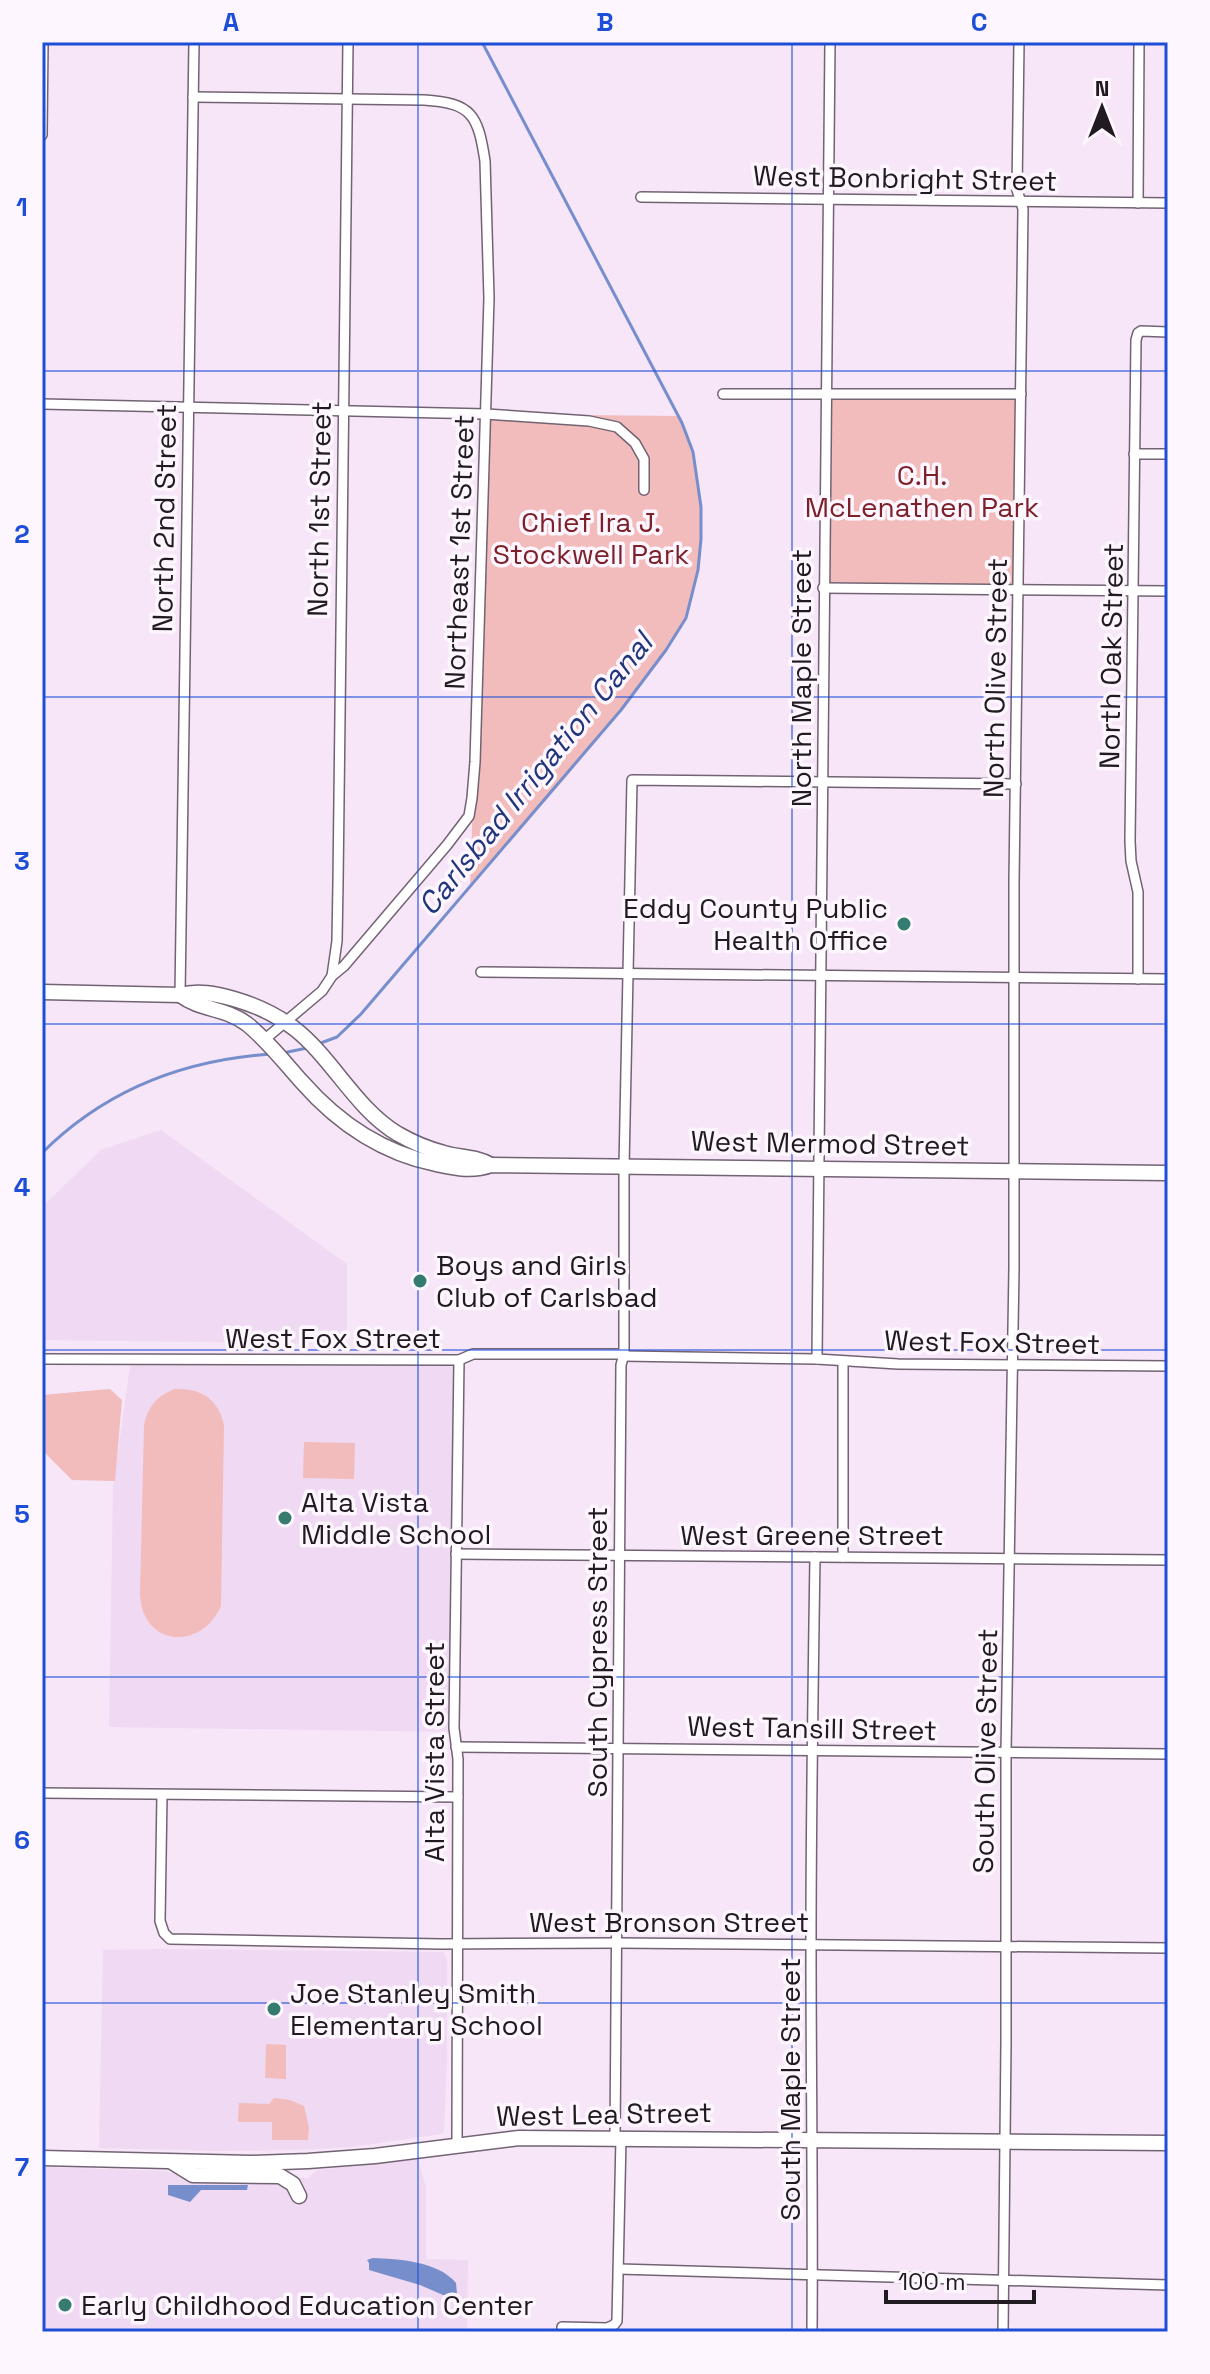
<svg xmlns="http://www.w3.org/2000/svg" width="1210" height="2374" viewBox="0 0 1210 2374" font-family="'Space Grotesk',sans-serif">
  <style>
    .built { fill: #f0d9f2 }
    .green { fill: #f1bcbb }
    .water { fill: #768ecb }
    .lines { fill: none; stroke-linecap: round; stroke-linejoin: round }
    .stream { stroke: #768ecb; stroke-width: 3 }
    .street-casing { stroke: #726373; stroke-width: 12 }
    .secondary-casing { stroke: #726373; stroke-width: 17 }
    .street { stroke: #fff; stroke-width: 9 }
    .secondary { stroke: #fff; stroke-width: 14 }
    .grid { fill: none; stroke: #1d4ed8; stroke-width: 2; stroke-opacity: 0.55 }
    .poi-dot { fill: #357b70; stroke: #fef6fe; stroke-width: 3 }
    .labels { text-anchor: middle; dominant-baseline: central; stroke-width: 7; stroke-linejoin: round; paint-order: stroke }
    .street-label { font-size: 28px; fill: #211a21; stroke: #fef6fe }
    .park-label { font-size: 28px; fill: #7c2129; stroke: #fef6fe }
    .poi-label { font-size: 28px; fill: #211a21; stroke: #fef6fe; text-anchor: start }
    .water-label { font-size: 30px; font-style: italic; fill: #1f357c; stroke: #fef6fe }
    .neatline { fill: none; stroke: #1d4ed8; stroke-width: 3 }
    .grid-label { font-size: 26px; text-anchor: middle; font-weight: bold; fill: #1d4ed8 }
  </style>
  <rect width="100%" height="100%" fill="#f7e5f8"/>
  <g class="built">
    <path d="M 161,1130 L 347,1264 L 347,1344 L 42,1340 L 42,1207 L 101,1150 Z"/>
    <path d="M 131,1359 L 459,1360 L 454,1732 L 109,1727 L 113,1489 Z"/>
    <path d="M 163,1949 L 443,1952 L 447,1960 L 447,2058 L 444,2131 L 441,2134 L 351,2147 L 298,2150 L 216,2151 L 99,2148 L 103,1950 Z"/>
    <path d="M 418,2159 L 426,2187 L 426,2259 L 468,2260 L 467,2332 L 42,2332 L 42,2167 L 162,2171 L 195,2177 L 308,2178 L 317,2170 Z"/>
  </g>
  <g class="green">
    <path d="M 1021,394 L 1018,589 L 823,588 L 825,395 Z"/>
    <path d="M 486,414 L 678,416 C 707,469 709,561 686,617 C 675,643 654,666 638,687 C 586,757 526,822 470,888 Z"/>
    <path d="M 110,1389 L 122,1400 L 115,1481 L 72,1480 L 42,1450 L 42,1395 Z"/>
    <path d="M 175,1389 C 202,1388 219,1400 224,1426 L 221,1606 C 201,1651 143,1647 140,1595 L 144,1425 C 148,1406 157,1396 175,1389 Z"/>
    <path d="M 304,1442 L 355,1443 L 354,1479 L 303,1478 Z"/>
    <path d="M 266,2044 L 286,2045 L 286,2079 L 265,2078 Z"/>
    <path d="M 274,2098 L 290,2100 L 304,2106 L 309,2128 L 308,2140 L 272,2140 L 272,2122 L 238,2122 L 239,2103 L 269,2104 Z"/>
  </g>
  <g class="water">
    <path d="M 168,2185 L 248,2185 L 247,2190 L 201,2190 L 190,2202 L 168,2195 Z"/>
    <path d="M 373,2258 C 398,2259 438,2261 456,2283 L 457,2294 L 450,2298 L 420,2285 L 369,2270 L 369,2263 L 367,2260 Z"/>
  </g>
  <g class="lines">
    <g class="stream">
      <path d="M 318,1044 L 337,1037 L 361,1014 L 621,710 L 666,650 L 686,618 L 698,570 L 701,539 L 701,507 L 693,452 L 682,423 L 482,42"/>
      <path d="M 283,1053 L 307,1048"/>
      <path d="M 42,1153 C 105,1090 183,1060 271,1054"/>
    </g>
    <g class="street-casing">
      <g id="street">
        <path d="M 193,97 L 424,100 C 472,103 478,115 485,161 L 489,298 L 475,762 L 472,798 L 469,816 L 447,845 L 344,966 L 332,976 L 322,991 L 264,1040"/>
        <path d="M 42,135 L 43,42"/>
        <path d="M 641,197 L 1168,203"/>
        <path d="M 1138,203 L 1139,42"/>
        <path d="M 723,394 L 1021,394"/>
        <path d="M 42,404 L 486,414 L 589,421 L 617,427 L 635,443 L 644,459 L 644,490"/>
        <path d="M 1134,454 L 1168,454"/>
        <path d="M 823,588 L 1168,591"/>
        <path d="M 481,972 L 1168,979"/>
        <path d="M 332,976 L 337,941 L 338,883 L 348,42"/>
        <path d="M 1138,979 L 1138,892 L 1131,861 L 1130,841 L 1136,340 L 1138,333 L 1141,331 L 1168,332"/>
        <path d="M 180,995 L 194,42"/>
        <path d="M 623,1356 L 817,1359 L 898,1364 L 1168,1366"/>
        <path d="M 42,1359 L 459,1360 L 473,1354 L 624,1354"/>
        <path d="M 817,1359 L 830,42"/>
        <path d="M 843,1362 L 843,1557"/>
        <path d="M 456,1554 L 1168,1560"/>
        <path d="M 456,1747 L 1168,1754"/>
        <path d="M 42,1793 L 458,1797"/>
        <path d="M 162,1795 L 160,1921 L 164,1933 L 170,1939 L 441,1944 L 617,1943 L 1168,1948"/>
        <path d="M 615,2138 L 621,1365 L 624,1354 L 624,1167 L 632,780 L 1016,784"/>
        <path d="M 457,2144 L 458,1759 L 454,1728 L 459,1360"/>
        <path d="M 619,2269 L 1168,2285"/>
        <path d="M 562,2332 L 562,2327 L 607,2328 L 614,2325 L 617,2321 L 621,2138"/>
        <path d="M 812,2332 C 813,2203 811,2074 811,1944 C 811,1815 813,1686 815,1557"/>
        <path d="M 1003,2332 L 1006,2043 L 1006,1752 L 1014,1268 L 1014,881 L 1023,209 L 1017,190 L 1019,42"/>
      </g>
    </g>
    <g class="secondary-casing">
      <g id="secondary">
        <path d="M 42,992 L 180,995 C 198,990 216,994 234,999 C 255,1005 277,1015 295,1029 C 333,1059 355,1108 398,1134 C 412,1142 428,1149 444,1153 C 460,1158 475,1156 491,1165"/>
        <path d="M 180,995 C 200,1010 226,1008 247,1024 C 268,1041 284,1062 302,1082 C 338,1123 383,1153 436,1164 C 455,1168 472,1172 491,1165 L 1168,1173"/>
        <path d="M 42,2158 L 251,2163 L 308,2161 L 375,2156 L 519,2138 L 1168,2143"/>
        <path d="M 172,2162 L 193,2175 L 280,2176 L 293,2184 L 299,2196"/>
      </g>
    </g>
    <use href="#street" class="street"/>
    <use href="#secondary" class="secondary"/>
  </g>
  <path class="grid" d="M 418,42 L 418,2332M 792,42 L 792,2332M 42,371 L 1168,371M 42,697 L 1168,697M 42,1024 L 1168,1024M 42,1350 L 1168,1350M 42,1677 L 1168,1677M 42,2003 L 1168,2003"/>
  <g class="poi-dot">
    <circle cx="904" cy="924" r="8"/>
    <circle cx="420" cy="1281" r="8"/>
    <circle cx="285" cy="1518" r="8"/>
    <circle cx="274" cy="2009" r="8"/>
    <circle cx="65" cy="2305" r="8"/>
  </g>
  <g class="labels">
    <g class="street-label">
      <text transform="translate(905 178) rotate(1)">West Bonbright Street</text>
      <text transform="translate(319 509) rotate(-89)">North 1st Street</text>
      <text transform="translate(164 518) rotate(-89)">North 2nd Street</text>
      <text transform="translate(459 552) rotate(-88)">Northeast 1st Street</text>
      <text transform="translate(1111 656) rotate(-89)">North Oak Street</text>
      <text transform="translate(801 678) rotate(-90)">North Maple Street</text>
      <text transform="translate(995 678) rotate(-89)">North Olive Street</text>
      <text transform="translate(830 1143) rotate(1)">West Mermod Street</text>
      <text x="333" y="1338">West Fox Street</text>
      <text transform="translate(992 1342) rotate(1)">West Fox Street</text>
      <text x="812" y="1535">West Greene Street</text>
      <text transform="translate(597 1652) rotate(-90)">South Cypress Street</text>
      <text transform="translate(812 1728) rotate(1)">West Tansill Street</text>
      <text transform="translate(985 1751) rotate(-89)">South Olive Street</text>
      <text transform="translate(434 1752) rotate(-90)">Alta Vista Street</text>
      <text x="669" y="1922">West Bronson Street</text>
      <text transform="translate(790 2089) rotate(-90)">South Maple Street</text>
      <text transform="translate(604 2114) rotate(-1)">West Lea Street</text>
    </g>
    <g class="park-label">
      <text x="922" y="475">C.H.<tspan x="922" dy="32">McLenathen Park</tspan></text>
      <text x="591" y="522">Chief Ira J.<tspan x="591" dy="32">Stockwell Park</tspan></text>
    </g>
    <g class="poi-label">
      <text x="888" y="908" text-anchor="end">Eddy County Public<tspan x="888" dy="32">Health Office</tspan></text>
      <text x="436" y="1265">Boys and Girls<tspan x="436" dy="32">Club of Carlsbad</tspan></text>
      <text x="301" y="1502">Alta Vista<tspan x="301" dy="32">Middle School</tspan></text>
      <text x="290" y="1993">Joe Stanley Smith<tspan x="290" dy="32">Elementary School</tspan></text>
      <text x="81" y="2305">Early Childhood Education Center</text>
    </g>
    <g class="water-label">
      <text transform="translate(535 774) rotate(-51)">Carlsbad Irrigation Canal</text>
    </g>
  </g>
  <rect width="1210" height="2374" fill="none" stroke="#fef6fe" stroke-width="88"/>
  <g transform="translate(1102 108)" stroke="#fef6fe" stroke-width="6" paint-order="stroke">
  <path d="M0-6L14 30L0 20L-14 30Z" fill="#211a21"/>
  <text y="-12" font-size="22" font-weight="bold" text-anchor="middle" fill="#211a21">N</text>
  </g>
  <path d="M886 2290v12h148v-12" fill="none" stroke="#211a21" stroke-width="4"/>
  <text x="898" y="2290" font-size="24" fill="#211a21" stroke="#fef6fe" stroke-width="6" paint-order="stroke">100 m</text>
  <rect x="44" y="44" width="1122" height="2286" class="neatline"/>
  <g class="grid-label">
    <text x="231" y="31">A</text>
    <text x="605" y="31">B</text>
    <text x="979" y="31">C</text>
    <text x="22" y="216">1</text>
    <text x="22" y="543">2</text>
    <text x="22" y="870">3</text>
    <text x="22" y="1196">4</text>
    <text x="22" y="1523">5</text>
    <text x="22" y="1849">6</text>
    <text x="22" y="2176">7</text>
  </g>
</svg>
